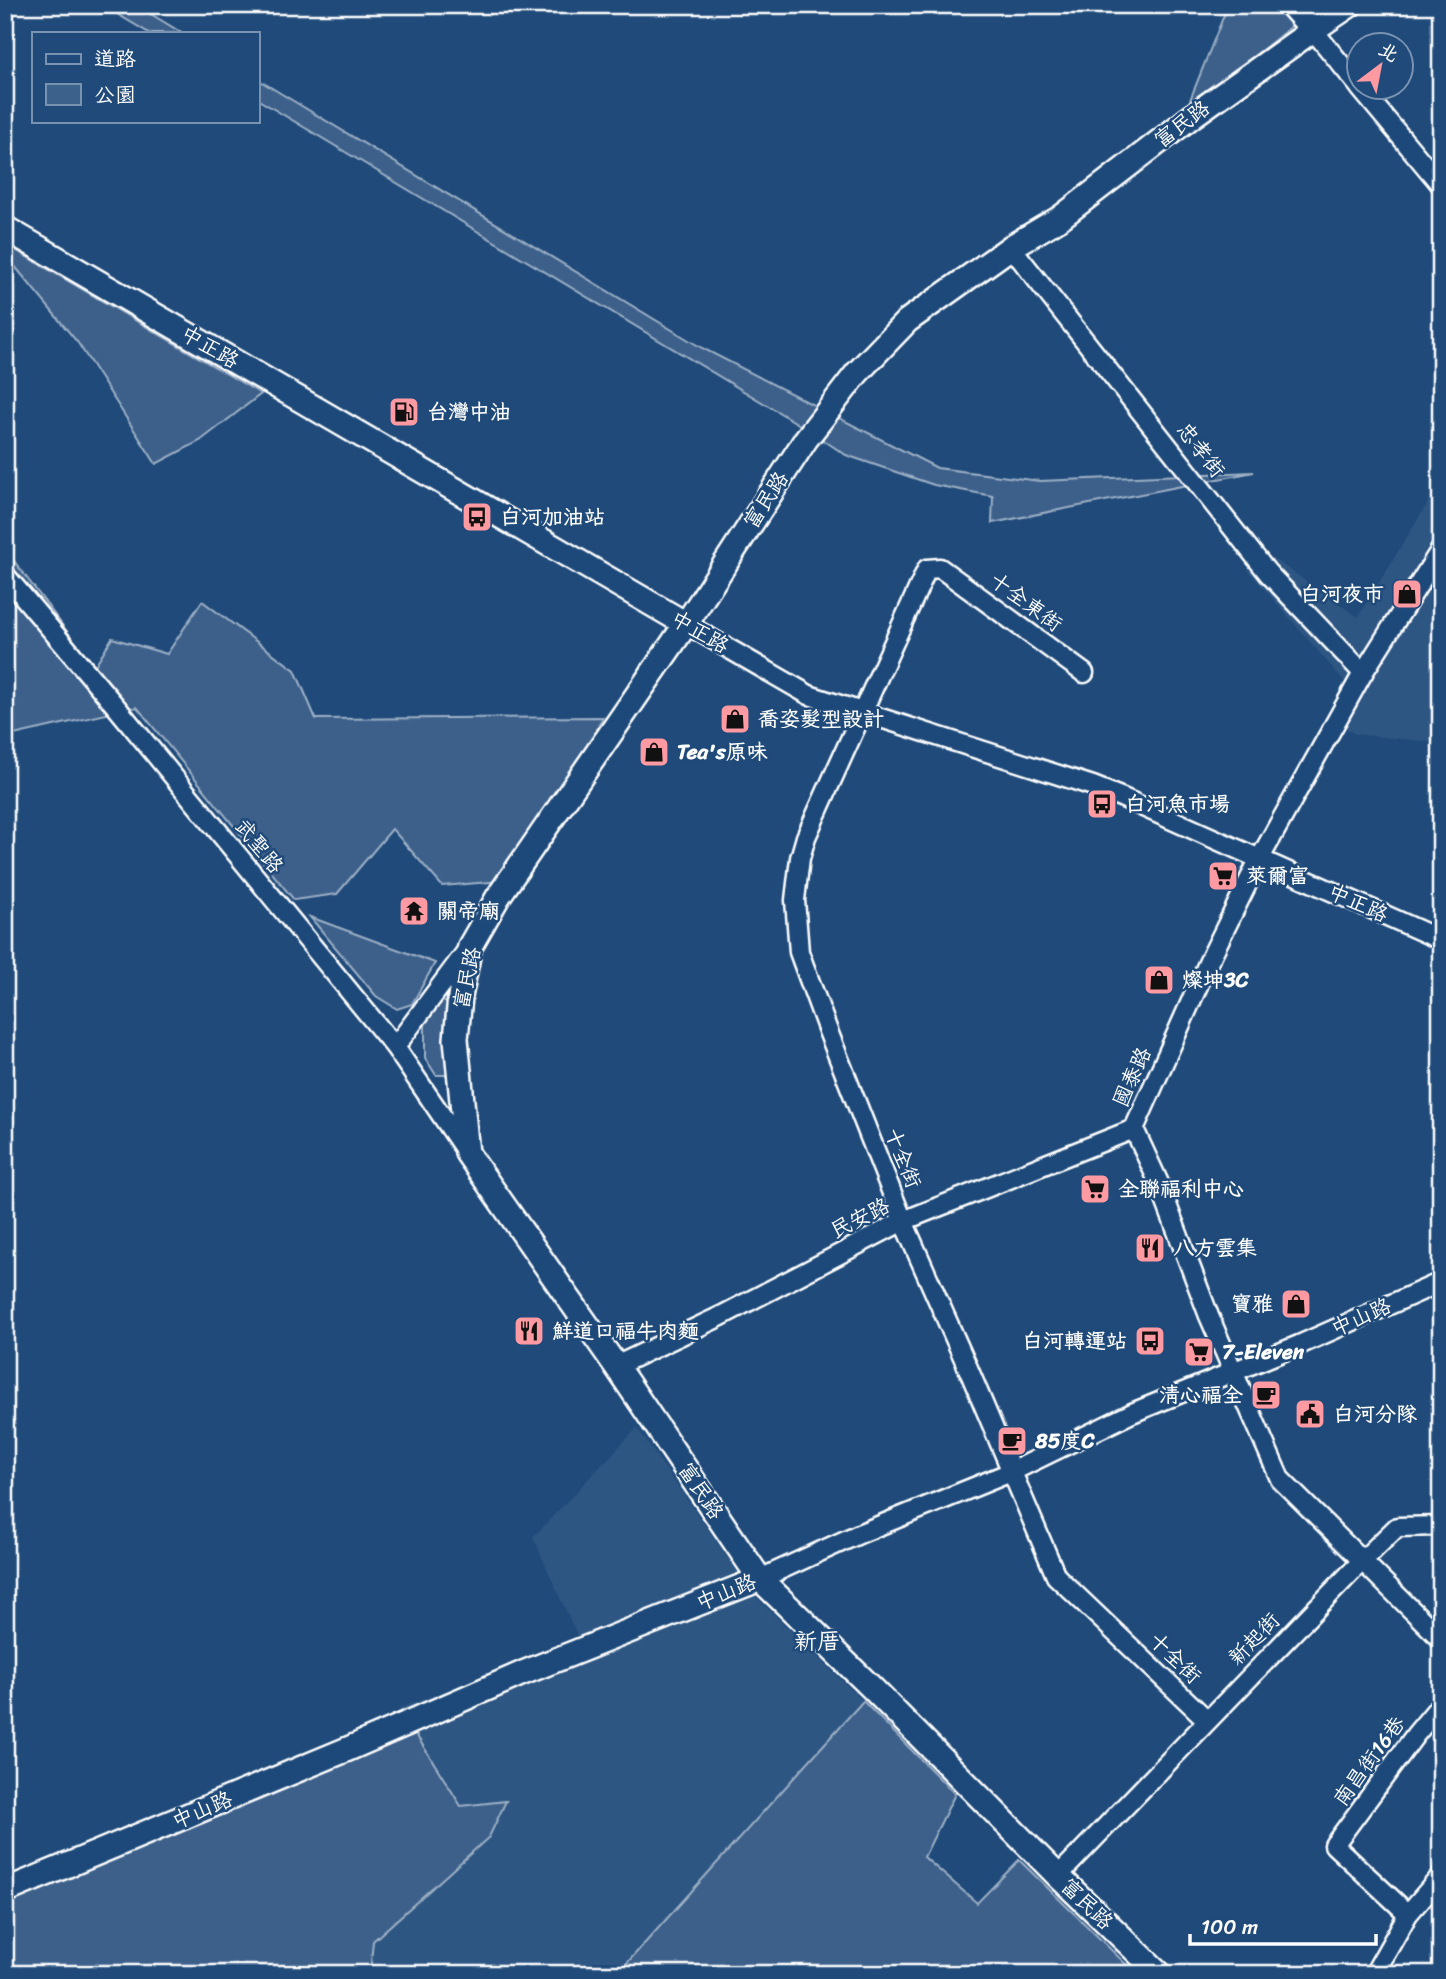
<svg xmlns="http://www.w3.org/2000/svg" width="1446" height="1979" viewBox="0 0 1446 1979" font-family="Sriracha,'LXGW WenKai TC',sans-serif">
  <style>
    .built { fill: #2e5683 }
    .green { fill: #3c618b; stroke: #9eb0c5; stroke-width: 2 }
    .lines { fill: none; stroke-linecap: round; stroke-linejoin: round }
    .minor-casing { stroke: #fff; stroke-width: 23 }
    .major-casing { stroke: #fff; stroke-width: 28 }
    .minor { stroke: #1f4a7a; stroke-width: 18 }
    .major { stroke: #1f4a7a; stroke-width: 23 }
    .labels { text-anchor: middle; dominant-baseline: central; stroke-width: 5; stroke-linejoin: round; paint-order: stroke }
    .street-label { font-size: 21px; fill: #fff; stroke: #1f4a7a }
    .poi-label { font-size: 21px; font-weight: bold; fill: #fff; stroke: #1f4a7a; text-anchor: start }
    .neighbourhood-label { font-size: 23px; fill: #fff; stroke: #1f4a7a }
  </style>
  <rect width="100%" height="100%" fill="#1f4a7a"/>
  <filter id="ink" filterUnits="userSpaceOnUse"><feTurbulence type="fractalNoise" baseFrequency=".0143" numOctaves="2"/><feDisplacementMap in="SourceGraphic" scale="14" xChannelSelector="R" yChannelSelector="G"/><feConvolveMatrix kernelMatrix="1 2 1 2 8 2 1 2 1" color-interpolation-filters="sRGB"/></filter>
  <g filter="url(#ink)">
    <g class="built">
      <path d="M 1441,481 L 1441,631 L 1433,644 L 1441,646 L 1441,743 L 1355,734 L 1333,719 L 1350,688 L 1248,570 L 1268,555 L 1358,617 Z"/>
      <path d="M 637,1428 L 753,1594 L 863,1701 L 617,1974 L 370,1974 L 373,1941 L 489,1837 L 506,1802 L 461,1806 L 400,1708 L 579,1640 L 533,1537 Z"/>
    </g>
    <g class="green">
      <path d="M 102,5 L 136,5 L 182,33 L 149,33 Z"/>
      <path d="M 1228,5 L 1275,5 L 1293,25 L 1237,70 L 1188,105 Z"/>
      <path d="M 257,79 L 702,348 L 937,468 L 1040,481 L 1254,472 L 992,523 L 993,496 L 934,485 L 846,455 L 805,428 L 257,99 Z"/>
      <path d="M 5,244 L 261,394 L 200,441 L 156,464 L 78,343 L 13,264 L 5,267 Z"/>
      <path d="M 5,549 L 94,667 L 112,638 L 167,654 L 202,601 L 295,670 L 316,719 L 603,717 L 550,820 L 502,881 L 442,886 L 392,829 L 337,894 L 294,900 L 137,707 L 5,737 Z"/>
      <path d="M 310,917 L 435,963 L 412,1004 L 397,1009 L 376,996 Z"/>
      <path d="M 442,1001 L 451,1004 L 448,1075 L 436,1075 L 425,1058 L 425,1023 Z"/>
      <path d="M 863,1701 L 955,1794 L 924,1857 L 977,1903 L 1019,1860 L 1136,1974 L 617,1974 Z"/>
      <path d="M 415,1733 L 461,1806 L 506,1801 L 489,1837 L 373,1941 L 370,1974 L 5,1974 L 5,1901 Z"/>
    </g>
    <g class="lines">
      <g class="minor-casing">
        <g id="minor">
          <path d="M 1313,30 L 1358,85"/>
          <path d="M 1360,88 L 1441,185"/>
          <path d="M 1011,247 L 1268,573 L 1363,673"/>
          <path d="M 1441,549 L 1363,673 L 1259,860 L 1209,961 L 1134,1129 L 1158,1181 L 1209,1316 L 1280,1479 L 1441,1639"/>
          <path d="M 5,575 L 118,709 L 395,1047 L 467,1153"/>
          <path d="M 686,624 L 809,695 L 1093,786 L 1123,798 L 1441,940"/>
          <path d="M 1084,673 L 940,568 L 927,569 L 806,837 L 800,858 L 795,900 L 799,952 L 828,1031 L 903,1221 L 968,1368 L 1056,1576 L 1207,1720"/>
          <path d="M 395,1047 L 468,949"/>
          <path d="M 616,1366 L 721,1316 L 903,1221 L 1134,1129"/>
          <path d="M 760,1579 L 861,1533 L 1011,1472 L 1132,1413 L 1299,1345 L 1441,1282"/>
          <path d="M 1058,1876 L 1362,1561 L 1397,1527 L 1441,1526"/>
          <path d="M 1408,1914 L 1334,1845 L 1416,1734 L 1441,1704"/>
          <path d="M 1374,1974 L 1408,1914 L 1441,1876"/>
        </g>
      </g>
      <g class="major-casing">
        <g id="major">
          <path d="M 1291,5 L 1313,30"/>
          <path d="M 5,228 L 686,624"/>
          <path d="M 5,1891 L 348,1749 L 523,1673 L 760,1579"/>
          <path d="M 1160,1974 L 1058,1876 L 871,1687 L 760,1579 L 616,1366 L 467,1153 L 456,1039 L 460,997 L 470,946 L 498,897 L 686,624 L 806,439 L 857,373 L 907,321 L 1011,247 L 1060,218 L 1195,114 L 1313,30 L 1350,5"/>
        </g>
      </g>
      <use href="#minor" class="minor"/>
      <use href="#major" class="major"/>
    </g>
  </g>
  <defs>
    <g id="fuel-square" transform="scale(1.575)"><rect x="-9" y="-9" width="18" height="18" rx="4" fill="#ff9aa2" stroke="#1f4a7a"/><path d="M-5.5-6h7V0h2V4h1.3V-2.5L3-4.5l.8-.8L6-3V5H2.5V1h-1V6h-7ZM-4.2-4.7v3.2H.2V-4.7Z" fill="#111"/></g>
    <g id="bus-square" transform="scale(1.575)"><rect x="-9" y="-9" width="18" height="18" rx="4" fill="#ff9aa2" stroke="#1f4a7a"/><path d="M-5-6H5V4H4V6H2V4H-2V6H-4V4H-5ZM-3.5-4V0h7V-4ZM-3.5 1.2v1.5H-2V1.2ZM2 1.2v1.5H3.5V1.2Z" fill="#111"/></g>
    <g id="shop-square" transform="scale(1.575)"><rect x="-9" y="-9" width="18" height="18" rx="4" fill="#ff9aa2" stroke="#1f4a7a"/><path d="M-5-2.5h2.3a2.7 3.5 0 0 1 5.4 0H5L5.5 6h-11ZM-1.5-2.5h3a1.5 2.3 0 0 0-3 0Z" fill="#111"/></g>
    <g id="supermarket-square" transform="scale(1.575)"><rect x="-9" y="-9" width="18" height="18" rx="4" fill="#ff9aa2" stroke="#1f4a7a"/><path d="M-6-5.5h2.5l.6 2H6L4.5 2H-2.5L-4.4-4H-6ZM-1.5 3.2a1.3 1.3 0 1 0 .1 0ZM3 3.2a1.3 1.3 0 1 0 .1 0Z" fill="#111"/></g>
    <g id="temple-square" transform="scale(1.575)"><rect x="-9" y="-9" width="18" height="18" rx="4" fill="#ff9aa2" stroke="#1f4a7a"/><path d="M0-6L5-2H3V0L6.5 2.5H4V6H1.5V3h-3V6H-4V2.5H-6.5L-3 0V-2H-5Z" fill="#111"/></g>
    <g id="restaurant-square" transform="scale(1.575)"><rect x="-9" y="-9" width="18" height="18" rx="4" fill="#ff9aa2" stroke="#1f4a7a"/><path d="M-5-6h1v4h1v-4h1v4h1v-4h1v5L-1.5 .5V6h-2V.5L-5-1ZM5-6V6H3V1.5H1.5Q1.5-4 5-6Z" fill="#111"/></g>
    <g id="cafe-square" transform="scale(1.575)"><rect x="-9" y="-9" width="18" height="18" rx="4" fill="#ff9aa2" stroke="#1f4a7a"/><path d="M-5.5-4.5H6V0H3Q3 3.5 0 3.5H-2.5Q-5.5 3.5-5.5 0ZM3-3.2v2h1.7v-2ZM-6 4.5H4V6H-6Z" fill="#111"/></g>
    <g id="civic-square" transform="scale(1.575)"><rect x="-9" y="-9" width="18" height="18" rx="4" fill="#ff9aa2" stroke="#1f4a7a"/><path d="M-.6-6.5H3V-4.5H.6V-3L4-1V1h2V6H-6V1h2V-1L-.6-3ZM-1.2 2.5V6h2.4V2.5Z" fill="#111"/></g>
  </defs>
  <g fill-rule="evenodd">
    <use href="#fuel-square" x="404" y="412"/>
    <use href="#bus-square" x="477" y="517"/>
    <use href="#shop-square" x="1407" y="594"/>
    <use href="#shop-square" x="735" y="719"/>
    <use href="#shop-square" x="654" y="752"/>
    <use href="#bus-square" x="1102" y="804"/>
    <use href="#supermarket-square" x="1223" y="876"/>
    <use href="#temple-square" x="414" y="911"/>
    <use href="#shop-square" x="1159" y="980"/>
    <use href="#supermarket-square" x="1095" y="1189"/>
    <use href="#restaurant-square" x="1150" y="1248"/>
    <use href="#shop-square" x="1296" y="1304"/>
    <use href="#restaurant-square" x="529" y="1331"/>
    <use href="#bus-square" x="1150" y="1341"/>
    <use href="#supermarket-square" x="1199" y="1352"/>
    <use href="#cafe-square" x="1266" y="1395"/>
    <use href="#civic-square" x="1310" y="1414"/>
    <use href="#cafe-square" x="1012" y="1441"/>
  </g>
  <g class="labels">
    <g class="street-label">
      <text transform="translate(1182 124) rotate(-37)">富民路</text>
      <text transform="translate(210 347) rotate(30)">中正路</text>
      <text transform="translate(1201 450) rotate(52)">忠孝街</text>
      <text transform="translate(766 500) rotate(-57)">富民路</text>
      <text transform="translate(1026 602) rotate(36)">十全東街</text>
      <text transform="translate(700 632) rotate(30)">中正路</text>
      <text transform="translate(259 846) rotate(51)">武聖路</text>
      <text transform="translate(1358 903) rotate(24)">中正路</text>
      <text transform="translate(467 978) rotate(-78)">富民路</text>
      <text transform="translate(1132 1077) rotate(-66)">國泰路</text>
      <text transform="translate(903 1158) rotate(68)">十全街</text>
      <text transform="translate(860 1218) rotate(-27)">民安路</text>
      <text transform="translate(1361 1317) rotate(-24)">中山路</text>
      <text transform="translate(701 1491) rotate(56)">富民路</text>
      <text transform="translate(726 1592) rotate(-22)">中山路</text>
      <text transform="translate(1254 1639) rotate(-46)">新起街</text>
      <text transform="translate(1175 1658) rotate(44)">十全街</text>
      <text transform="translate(1369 1761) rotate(-54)">南昌街16巷</text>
      <text transform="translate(202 1810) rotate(-23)">中山路</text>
      <text transform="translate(1087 1904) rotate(44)">富民路</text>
    </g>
    <g class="poi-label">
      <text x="427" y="412">台灣中油</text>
      <text x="500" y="517">白河加油站</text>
      <text x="1384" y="594" text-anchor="end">白河夜市</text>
      <text x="758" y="719">喬姿髮型設計</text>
      <text x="677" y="752">Tea's原味</text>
      <text x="1125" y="804">白河魚市場</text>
      <text x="1246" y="876">萊爾富</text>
      <text x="437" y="911">關帝廟</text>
      <text x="1182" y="980">燦坤3C</text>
      <text x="1118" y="1189">全聯福利中心</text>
      <text x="1173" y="1248">八方雲集</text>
      <text x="1273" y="1304" text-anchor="end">寶雅</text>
      <text x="552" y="1331">鮮道口福牛肉麵</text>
      <text x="1127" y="1341" text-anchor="end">白河轉運站</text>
      <text x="1222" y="1352">7-Eleven</text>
      <text x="1243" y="1395" text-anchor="end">清心福全</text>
      <text x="1333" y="1414">白河分隊</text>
      <text x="1035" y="1441">85度C</text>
    </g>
    <g class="neighbourhood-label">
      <text x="817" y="1641">新厝</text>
    </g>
  </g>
  <rect width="1446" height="1979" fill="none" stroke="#1f4a7a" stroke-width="28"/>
  <rect x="14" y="14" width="1418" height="1951" fill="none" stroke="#fff" stroke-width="2.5" filter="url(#ink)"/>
  <rect x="32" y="32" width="228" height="91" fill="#1f4a7a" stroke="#7992af" stroke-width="2"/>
  <rect x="46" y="54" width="35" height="10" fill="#1f4a7a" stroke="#7992af" stroke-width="2"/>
  <text x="94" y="66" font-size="21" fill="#ffffff">道路</text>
  <rect x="46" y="84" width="35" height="21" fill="#3c618b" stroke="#7992af" stroke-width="2"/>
  <text x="94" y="102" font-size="21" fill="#ffffff">公園</text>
  <g transform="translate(1380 66) rotate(32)"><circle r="33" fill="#1f4a7a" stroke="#7992af" stroke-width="2"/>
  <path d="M0-5L12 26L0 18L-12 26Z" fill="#ff9aa2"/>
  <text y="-10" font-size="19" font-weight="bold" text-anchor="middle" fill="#ffffff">北</text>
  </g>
  <path d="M1190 1934v10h186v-10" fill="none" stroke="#ffffff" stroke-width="3.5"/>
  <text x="1201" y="1934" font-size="21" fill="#ffffff" stroke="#1f4a7a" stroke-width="5" paint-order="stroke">100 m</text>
</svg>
